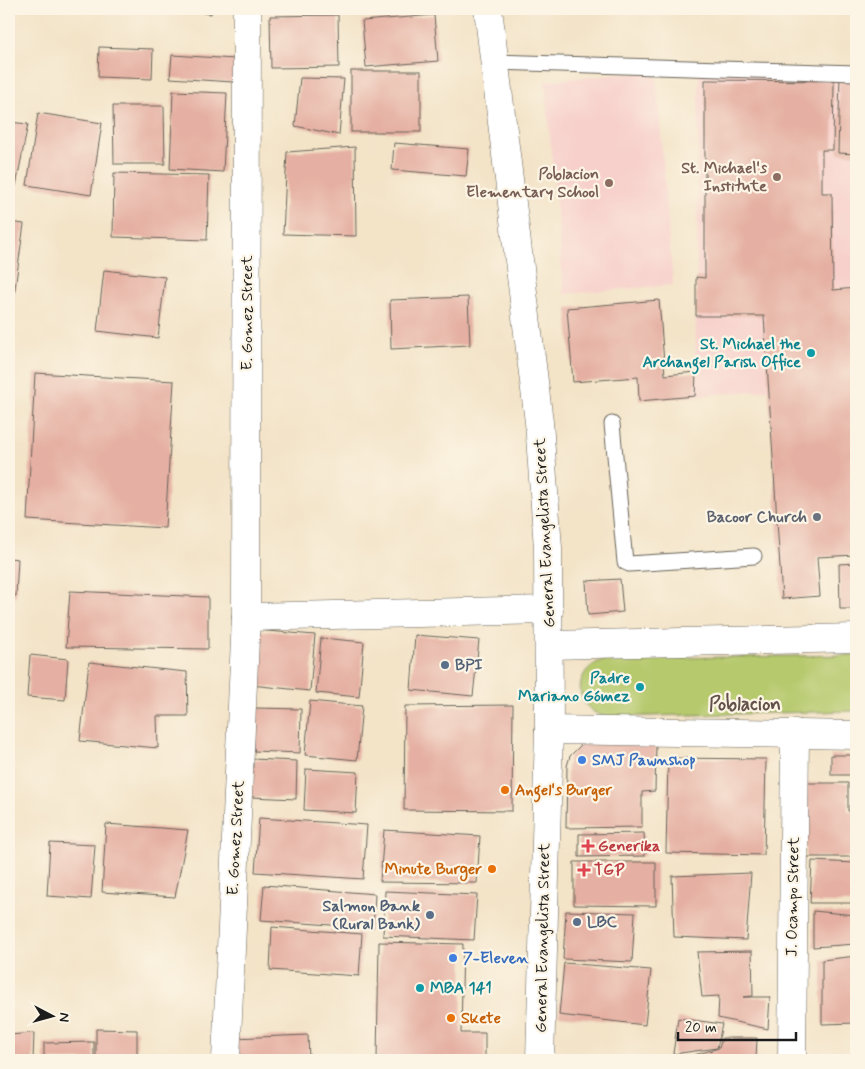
<svg xmlns="http://www.w3.org/2000/svg" width="865" height="1069" viewBox="0 0 865 1069" font-family="Mynerve,sans-serif">
  <style>
    .built { fill: #f7d0cb }
    .park { fill: #b6c96d; stroke: #697244 }
    .building { fill: #e5b0a3 }
    .lines { fill: none; stroke-linecap: round; stroke-linejoin: round }
    .lane-casing { stroke: #676258; stroke-width: 17 }
    .street-casing { stroke: #676258; stroke-width: 29 }
    .secondary-casing { stroke: #676258; stroke-width: 29 }
    .lane { stroke: #fff; stroke-width: 15 }
    .street { stroke: #fff; stroke-width: 28 }
    .secondary { stroke: #fff; stroke-width: 28 }
    .education-dot { fill: #8d6e63; stroke: #fcf5e5; stroke-width: 2 }
    .culture-dot { fill: #0f9aa8; stroke: #fcf5e5; stroke-width: 2 }
    .worship-dot { fill: #6b7280; stroke: #fcf5e5; stroke-width: 2 }
    .service-dot { fill: #5c6f8a; stroke: #fcf5e5; stroke-width: 2 }
    .shop-dot { fill: #3f7fe0; stroke: #fcf5e5; stroke-width: 2 }
    .food-dot { fill: #e8710a; stroke: #fcf5e5; stroke-width: 2 }
    .health-dot { fill: #e0444e; stroke: #fcf5e5; stroke-width: 2 }
    .labels { text-anchor: middle; dominant-baseline: central; stroke-width: 4.5; stroke-linejoin: round; paint-order: stroke }
    .education-label { font-size: 16px; font-weight: bold; fill: #785e54; stroke: #fcf5e5; text-anchor: end }
    .street-label { font-size: 16px; fill: #1c1c1c; stroke: #fcf5e5 }
    .culture-label { font-size: 16px; font-weight: bold; fill: #0d838f; stroke: #fcf5e5; text-anchor: end }
    .worship-label { font-size: 16px; font-weight: bold; fill: #5b616d; stroke: #fcf5e5; text-anchor: end }
    .service-label { font-size: 16px; font-weight: bold; fill: #4e5e75; stroke: #fcf5e5; text-anchor: start }
    .shop-label { font-size: 16px; font-weight: bold; fill: #366cbe; stroke: #fcf5e5; text-anchor: start }
    .food-label { font-size: 16px; font-weight: bold; fill: #c56008; stroke: #fcf5e5; text-anchor: start }
    .health-label { font-size: 16px; font-weight: bold; fill: #be3a42; stroke: #fcf5e5; text-anchor: start }
    .quarter-label { font-size: 19px; font-weight: bold; fill: #62504b; stroke: #fcf5e5 }
  </style>
  <rect width="100%" height="100%" fill="#fcf5e5"/>
  <filter id="ink" filterUnits="userSpaceOnUse"><feTurbulence type="fractalNoise" baseFrequency=".02" numOctaves="2"/><feDisplacementMap in="SourceGraphic" scale="10" xChannelSelector="R" yChannelSelector="G"/><feConvolveMatrix kernelMatrix="1 2 1 2 8 2 1 2 1" color-interpolation-filters="sRGB"/></filter>
  <filter id="wash" filterUnits="userSpaceOnUse"><feTurbulence type="fractalNoise" baseFrequency=".0096" numOctaves="4" result="noise"/><feDisplacementMap in="SourceGraphic" scale="20" xChannelSelector="R" yChannelSelector="G"/><feGaussianBlur stdDeviation="1.12" result="paint"/><feColorMatrix in="noise" values="0 0 0 0 0 0 0 0 0 0 0 0 0 0 0 0 0 1.4 0 .05"/><feComposite in="paint" operator="in"/></filter>
  <g filter="url(#wash)">
    <rect width="100%" height="100%" fill="#f3e3c7"/>
    <g class="built">
      <path d="M 699,70 L 856,76 L 856,288 L 763,294 L 769,390 L 695,396 Z"/>
      <path d="M 656,71 L 673,285 L 564,294 L 545,81 Z"/>
    </g>
    <path class="park" d="M 856,655 L 856,711 L 606,717 C 570,708 573,665 608,659 Z"/>
    <g id="blocks">
      <g class="building">
        <path d="M 178,9 L 212,9 L 211,14 Z"/>
        <path d="M 338,15 L 339,67 L 271,68 L 270,16 Z"/>
        <path d="M 434,15 L 438,61 L 366,67 L 362,21 Z"/>
        <path d="M 99,47 L 153,49 L 152,79 L 98,77 Z"/>
        <path d="M 172,55 L 235,59 L 233,82 L 170,78 Z"/>
        <rect x="351" y="71" width="70" height="61"/>
        <path d="M 840,76 L 856,76 L 856,154 L 838,153 Z"/>
        <path d="M 300,78 L 344,79 L 339,135 L 295,126 Z"/>
        <path d="M 705,80 L 834,81 L 833,150 L 822,150 L 822,193 L 832,193 L 833,290 L 856,288 L 856,555 L 817,557 L 820,596 L 782,599 L 764,316 L 696,316 L 696,277 L 705,278 Z"/>
        <path d="M 173,91 L 227,93 L 223,172 L 170,169 Z"/>
        <path d="M 113,106 L 164,106 L 165,164 L 114,164 Z"/>
        <path d="M 38,113 L 102,123 L 91,195 L 27,185 Z"/>
        <path d="M 9,122 L 28,124 L 16,186 L 9,186 Z"/>
        <path d="M 394,143 L 469,149 L 466,176 L 392,170 Z"/>
        <path d="M 355,147 L 356,236 L 283,234 L 287,152 Z"/>
        <path d="M 114,173 L 209,175 L 207,240 L 113,237 Z"/>
        <path d="M 9,222 L 24,224 L 12,310 L 9,309 Z"/>
        <path d="M 104,270 L 165,277 L 158,338 L 97,331 Z"/>
        <path d="M 468,297 L 470,345 L 391,349 L 390,300 Z"/>
        <path d="M 659,300 L 665,375 L 696,372 L 695,396 L 639,401 L 638,377 L 573,382 L 567,308 Z"/>
        <path d="M 35,373 L 174,381 L 165,528 L 27,520 Z"/>
        <path d="M 9,558 L 18,559 L 16,596 L 9,596 Z"/>
        <path d="M 856,563 L 856,609 L 840,609 L 839,564 Z"/>
        <path d="M 620,579 L 623,612 L 588,615 L 586,581 Z"/>
        <path d="M 70,591 L 208,597 L 208,649 L 66,647 Z"/>
        <path d="M 255,630 L 315,635 L 310,691 L 250,685 Z"/>
        <path d="M 415,635 L 479,640 L 473,696 L 411,690 Z"/>
        <path d="M 321,638 L 364,642 L 359,697 L 316,693 Z"/>
        <path d="M 30,655 L 68,659 L 65,700 L 27,697 Z"/>
        <path d="M 89,662 L 187,672 L 188,716 L 157,716 L 158,748 L 80,741 Z"/>
        <path d="M 310,701 L 362,706 L 357,760 L 305,755 Z"/>
        <path d="M 513,705 L 512,811 L 404,810 L 405,706 Z"/>
        <path d="M 255,708 L 301,709 L 300,753 L 254,751 Z"/>
        <path d="M 583,743 L 656,744 L 655,791 L 642,792 L 642,827 L 566,828 L 567,766 L 570,756 Z"/>
        <rect x="831" y="755" width="25" height="20"/>
        <path d="M 668,758 L 766,759 L 764,855 L 666,853 Z"/>
        <path d="M 252,759 L 297,761 L 296,799 L 251,797 Z"/>
        <path d="M 306,769 L 358,772 L 356,813 L 304,810 Z"/>
        <path d="M 806,783 L 848,783 L 848,811 L 856,811 L 856,857 L 806,857 Z"/>
        <path d="M 259,818 L 367,825 L 363,879 L 255,872 Z"/>
        <path d="M 106,824 L 188,830 L 175,897 L 102,892 Z"/>
        <path d="M 384,830 L 480,836 L 477,883 L 380,882 Z"/>
        <path d="M 644,833 L 645,856 L 579,857 L 579,834 Z"/>
        <path d="M 50,843 L 95,845 L 91,899 L 47,896 Z"/>
        <path d="M 812,861 L 856,863 L 856,903 L 810,903 Z"/>
        <path d="M 574,862 L 656,862 L 656,906 L 574,905 Z"/>
        <path d="M 751,873 L 746,940 L 674,937 L 672,876 Z"/>
        <path d="M 264,885 L 375,894 L 373,928 L 261,920 Z"/>
        <path d="M 385,891 L 477,895 L 474,940 L 383,936 Z"/>
        <path d="M 566,911 L 635,913 L 632,962 L 563,959 Z"/>
        <path d="M 813,911 L 856,915 L 856,944 L 813,947 Z"/>
        <path d="M 272,927 L 362,934 L 359,976 L 270,970 Z"/>
        <path d="M 379,942 L 463,944 L 461,1033 L 485,1033 L 485,1060 L 377,1060 Z"/>
        <path d="M 752,951 L 753,996 L 743,997 L 770,997 L 768,1029 L 718,1018 L 719,996 L 702,997 L 697,952 Z"/>
        <path d="M 856,956 L 856,1023 L 822,1024 L 822,960 Z"/>
        <path d="M 564,963 L 651,970 L 645,1025 L 559,1015 Z"/>
        <path d="M 678,1018 L 722,1024 L 717,1048 L 673,1054 Z"/>
        <path d="M 96,1029 L 137,1030 L 137,1060 L 96,1060 Z"/>
        <path d="M 34,1033 L 33,1060 L 9,1060 L 9,1035 Z"/>
        <path d="M 308,1035 L 309,1060 L 234,1060 L 233,1038 Z"/>
        <path d="M 722,1038 L 757,1038 L 756,1060 L 694,1060 L 694,1055 L 719,1048 Z"/>
        <path d="M 94,1042 L 94,1060 L 44,1060 L 44,1043 Z"/>
      </g>
    </g>
  </g>
  <g filter="url(#ink)">
    <use href="#blocks" fill-opacity="0" stroke="#676258" stroke-width="1"/>
    <g class="lines">
      <g class="lane-casing">
        <g id="lane">
          <path d="M 495,62 L 856,73"/>
          <path d="M 612,424 L 625,562 L 629,564 L 754,556"/>
        </g>
      </g>
      <g class="street-casing">
        <g id="street">
          <path d="M 246,617 L 549,610"/>
          <path d="M 550,645 L 856,638"/>
          <path d="M 549,730 L 856,735"/>
          <path d="M 226,1060 L 246,617 L 247,9"/>
          <path d="M 792,1060 L 795,733"/>
        </g>
      </g>
      <g class="secondary-casing">
        <path id="secondary" d="M 488,9 L 539,422 L 548,548 L 549,730 L 540,1060"/>
      </g>
      <use href="#lane" class="lane"/>
      <use href="#street" class="street"/>
      <use href="#secondary" class="secondary"/>
    </g>
  </g>
  <g class="education-dot">
    <circle cx="777" cy="177" r="5"/>
    <circle cx="609" cy="183" r="5"/>
  </g>
  <g class="culture-dot">
    <circle cx="811" cy="353" r="5"/>
    <circle cx="640" cy="687" r="5"/>
    <circle cx="420" cy="988" r="5"/>
  </g>
  <circle class="worship-dot" cx="817" cy="517" r="5"/>
  <g class="service-dot">
    <circle cx="445" cy="665" r="5"/>
    <circle cx="430" cy="915" r="5"/>
    <circle cx="577" cy="922" r="5"/>
  </g>
  <g class="shop-dot">
    <circle cx="582" cy="760" r="5"/>
    <circle cx="453" cy="958" r="5"/>
  </g>
  <g class="food-dot">
    <circle cx="505" cy="790" r="5"/>
    <circle cx="492" cy="869" r="5"/>
    <circle cx="451" cy="1018" r="5"/>
  </g>
  <g class="health-dot">
    <path d="M585.5 838.5h5v5h5v5h-5v5h-5v-5h-5v-5h5z"/>
    <path d="M581.5 862.5h5v5h5v5h-5v5h-5v-5h-5v-5h5z"/>
  </g>
  <g class="labels">
    <g class="education-label">
      <text x="767" y="168">St. Michael's<tspan x="767" dy="18">Institute</tspan></text>
      <text x="599" y="174">Poblacion<tspan x="599" dy="18">Elementary School</tspan></text>
    </g>
    <g class="street-label">
      <text transform="translate(247 313) rotate(-90)">E. Gomez Street</text>
      <text transform="translate(545 533) rotate(-93)">General Evangelista Street</text>
      <text transform="translate(236 838) rotate(-87)">E. Gomez Street</text>
      <text transform="translate(793 897) rotate(-89)">J. Ocampo Street</text>
      <text transform="translate(543 938) rotate(-89)">General Evangelista Street</text>
    </g>
    <g class="culture-label">
      <text x="801" y="344">St. Michael the<tspan x="801" dy="18">Archangel Parish Office</tspan></text>
      <text x="630" y="678">Padre<tspan x="630" dy="18">Mariano Gómez</tspan></text>
      <text x="430" y="988" text-anchor="start">MBA 141</text>
    </g>
    <g class="worship-label">
      <text x="807" y="517">Bacoor Church</text>
    </g>
    <g class="service-label">
      <text x="455" y="665">BPI</text>
      <text x="420" y="906" text-anchor="end">Salmon Bank<tspan x="420" dy="18">(Rural Bank)</tspan></text>
      <text x="587" y="922">LBC</text>
    </g>
    <g class="shop-label">
      <text x="592" y="760">SMJ Pawnshop</text>
      <text x="463" y="958">7-Eleven</text>
    </g>
    <g class="food-label">
      <text x="515" y="790">Angel's Burger</text>
      <text x="482" y="869" text-anchor="end">Minute Burger</text>
      <text x="461" y="1018">Skete</text>
    </g>
    <g class="health-label">
      <text x="598" y="846">Generika</text>
      <text x="594" y="870">TGP</text>
    </g>
    <g class="quarter-label">
      <text x="745" y="704">Poblacion</text>
    </g>
  </g>
  <rect width="865" height="1069" fill="none" stroke="#fcf5e5" stroke-width="30"/>
  <g transform="translate(52 1016) rotate(96)" stroke="#fcf5e5" stroke-width="4" paint-order="stroke">
  <path d="M0-4L9 19L0 12L-9 19Z" fill="#1c1c1c"/>
  <text y="-8" font-size="14" font-weight="bold" text-anchor="middle" fill="#1c1c1c">N</text>
  </g>
  <path d="M678 1032v8h118v-8" fill="none" stroke="#1c1c1c" stroke-width="2.5"/>
  <text x="685" y="1032" font-size="15" fill="#1c1c1c" stroke="#fcf5e5" stroke-width="4" paint-order="stroke">20 m</text>
</svg>
